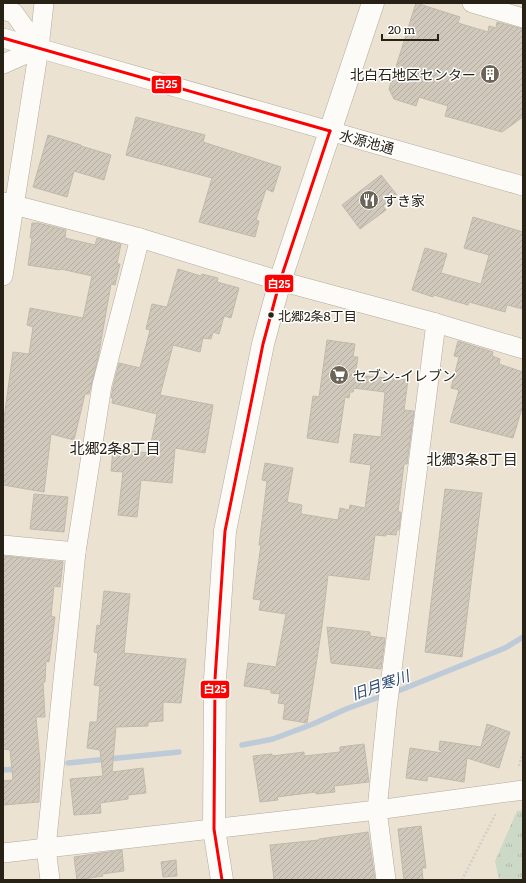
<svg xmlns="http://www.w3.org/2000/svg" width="526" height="883" viewBox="0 0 526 883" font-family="Literata,'Noto Sans JP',serif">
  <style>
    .park { fill: url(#park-tufts) }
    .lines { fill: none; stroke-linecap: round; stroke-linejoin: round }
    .stream { stroke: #bdcad7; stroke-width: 5.5 }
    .building { fill: url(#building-hatch); stroke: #c0b9ac }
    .minor-casing { stroke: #b1aa9d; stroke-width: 20 }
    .major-casing { stroke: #b1aa9d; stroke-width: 23 }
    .path { stroke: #d2cfca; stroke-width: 2.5; stroke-dasharray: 2 2; stroke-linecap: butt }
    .minor { stroke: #fcfbf8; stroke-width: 19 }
    .major { stroke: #fcfbf8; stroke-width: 22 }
    .bus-1-casing { stroke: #fff; stroke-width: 6 }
    .bus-1 { stroke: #f00; stroke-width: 3 }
    .bus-dot { fill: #282216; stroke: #fff; stroke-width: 1.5 }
    .labels { text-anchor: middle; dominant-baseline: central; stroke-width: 3; stroke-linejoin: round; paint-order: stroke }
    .bus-label { font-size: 13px; fill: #282216; stroke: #fff; text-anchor: start }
    .poi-label { font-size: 14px; fill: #282216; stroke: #fff; text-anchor: start }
    .street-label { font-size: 14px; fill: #282216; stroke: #fff }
    .neighbourhood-label { font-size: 15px; fill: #282216; stroke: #fff }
    .water-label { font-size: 15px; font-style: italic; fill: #2c4b72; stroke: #fff }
    .line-badge { stroke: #fff; stroke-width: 1.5 }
    .badge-label { font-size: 11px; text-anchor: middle; font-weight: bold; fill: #fff }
  </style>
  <defs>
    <pattern id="park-tufts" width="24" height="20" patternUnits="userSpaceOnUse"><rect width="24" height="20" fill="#cdd9c7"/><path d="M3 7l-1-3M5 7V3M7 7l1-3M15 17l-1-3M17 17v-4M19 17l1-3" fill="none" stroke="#b0baaa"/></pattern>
    <pattern id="building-hatch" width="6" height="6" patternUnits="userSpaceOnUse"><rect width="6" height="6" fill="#d0c9bb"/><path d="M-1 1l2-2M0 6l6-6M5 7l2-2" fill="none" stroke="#b3aca0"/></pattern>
  </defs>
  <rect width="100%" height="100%" fill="#ebe2d1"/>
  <path class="park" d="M 523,810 L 523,880 L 499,880 L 495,861 L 517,811 Z"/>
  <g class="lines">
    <g class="stream">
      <path d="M 393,693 L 505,648 L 523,637"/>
      <path d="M 242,745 L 273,739 L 313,724 L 346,709 L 385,695"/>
      <path d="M 68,763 L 179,752"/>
      <path d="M 3,770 L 19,769"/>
    </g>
  </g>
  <g class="building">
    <path d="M 416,3 L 460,17 L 458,23 L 488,32 L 489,26 L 496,28 L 497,22 L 523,29 L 523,117 L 502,132 L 445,116 L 448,106 L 419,97 L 416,106 L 394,99 L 389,89 Z"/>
    <path d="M 136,117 L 205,135 L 203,142 L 281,167 L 273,192 L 266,189 L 256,220 L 259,221 L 255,237 L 199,222 L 212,178 L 126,155 Z"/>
    <path d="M 48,135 L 81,145 L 81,146 L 111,155 L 104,180 L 74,171 L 67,197 L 33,187 Z"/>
    <path d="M 381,175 L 397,195 L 383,206 L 386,210 L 360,229 L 342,205 Z"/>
    <path d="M 473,217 L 523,232 L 523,309 L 507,305 L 505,312 L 469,302 L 468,305 L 434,295 L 433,297 L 412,290 L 425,248 L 447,254 L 441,273 L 481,284 L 489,255 L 464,248 Z"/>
    <path d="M 32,223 L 38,223 L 66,230 L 65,238 L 95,245 L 97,238 L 121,244 L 117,264 L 120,264 L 115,285 L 111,284 L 98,358 L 89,394 L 85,394 L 74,440 L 51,434 L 44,492 L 3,485 L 3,426 L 13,352 L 29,354 L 33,327 L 27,325 L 30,308 L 83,318 L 92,276 L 61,269 L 60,270 L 28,265 L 32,238 L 30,238 Z"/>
    <path d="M 178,269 L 201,276 L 202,274 L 218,278 L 217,282 L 239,288 L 231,318 L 224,316 L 219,334 L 213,332 L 211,339 L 203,338 L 200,352 L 173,345 L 160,395 L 213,405 L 205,453 L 175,448 L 172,483 L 141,480 L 137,517 L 118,515 L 123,472 L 111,471 L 113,449 L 149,453 L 157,414 L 112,403 L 113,398 L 111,398 L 113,387 L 119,363 L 140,368 L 150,330 L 146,329 L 152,304 L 167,307 Z"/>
    <path d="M 327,340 L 355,344 L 353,357 L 358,357 L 355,375 L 408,380 L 404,410 L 414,411 L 407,464 L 404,464 L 398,512 L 401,512 L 399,530 L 397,530 L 396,535 L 386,534 L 386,536 L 375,535 L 369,580 L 328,575 L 322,626 L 307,723 L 283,719 L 285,704 L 278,703 L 280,694 L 271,693 L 271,690 L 244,686 L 248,663 L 276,667 L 286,614 L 259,610 L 261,600 L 253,599 L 261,545 L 259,545 L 267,481 L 262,480 L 265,463 L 293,468 L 287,502 L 302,505 L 301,514 L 338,520 L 340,508 L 349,510 L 350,505 L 365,508 L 371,465 L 350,462 L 354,434 L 381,437 L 385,392 L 354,388 L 353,392 L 350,392 L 349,398 L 345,397 L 338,443 L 307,438 L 313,396 L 319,397 Z"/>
    <path d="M 458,341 L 493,352 L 492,356 L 500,359 L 499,364 L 523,372 L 523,405 L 513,438 L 450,422 L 459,390 L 451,388 L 459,357 L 454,356 Z"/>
    <path d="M 445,489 L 482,493 L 462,657 L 425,652 Z"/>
    <path d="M 34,494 L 68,497 L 64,532 L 30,529 Z"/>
    <path d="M 3,556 L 63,562 L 60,587 L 54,586 L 51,616 L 55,617 L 49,662 L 46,661 L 45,682 L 43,682 L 45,717 L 36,717 L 40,763 L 39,802 L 3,805 L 3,781 L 13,780 L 10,750 L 3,749 Z"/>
    <path d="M 104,591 L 130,594 L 124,653 L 186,659 L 181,703 L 163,702 L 163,721 L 148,722 L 148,726 L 116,727 L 112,772 L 143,768 L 146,793 L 128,795 L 128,799 L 100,803 L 101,813 L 74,815 L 70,779 L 103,776 L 100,750 L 87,748 L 90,722 L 97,722 L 100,686 L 94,685 L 98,653 L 94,652 L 97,625 L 100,626 Z"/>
    <path d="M 327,627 L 370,632 L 370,636 L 385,638 L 381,669 L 331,663 Z"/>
    <path d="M 487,724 L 510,732 L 499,768 L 467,758 L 464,782 L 428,776 L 427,781 L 406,778 L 410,748 L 442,753 L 442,751 L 439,750 L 440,741 L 481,747 Z"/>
    <path d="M 364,744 L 369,782 L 334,786 L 335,792 L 316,794 L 316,792 L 277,797 L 278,800 L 260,802 L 253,756 L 272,754 L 272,756 L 304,752 L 304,756 L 340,752 L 340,747 Z"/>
    <path d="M 421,826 L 426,868 L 422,868 L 423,880 L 404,880 L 398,829 Z"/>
    <path d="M 368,832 L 375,880 L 274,880 L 270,845 L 319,840 L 319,839 Z"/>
    <path d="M 122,850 L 124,871 L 102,874 L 103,876 L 77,880 L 74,857 Z"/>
    <path d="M 176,860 L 177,876 L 163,877 L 161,862 Z"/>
  </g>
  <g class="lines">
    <g class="minor-casing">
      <g id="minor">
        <path d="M 472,3 L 523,18"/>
        <path d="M 3,10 L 14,13 L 39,48"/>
        <path d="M 3,38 L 523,186"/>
        <path d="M 3,64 L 39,48"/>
        <path d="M 3,202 L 140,238 L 280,281 L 436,323 L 523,349"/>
        <path d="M 3,276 L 39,48 L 44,3"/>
        <path d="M 3,545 L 76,552"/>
        <path d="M 3,853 L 377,810 L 523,790"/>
        <path d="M 50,880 L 46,848 L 76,552 L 102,385 L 140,238"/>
        <path d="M 386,880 L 377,810 L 387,709 L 436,323"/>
      </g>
    </g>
    <g class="major-casing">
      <path id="major" d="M 222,880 L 214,829 L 215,679 L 225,531 L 263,344 L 280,281 L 373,3"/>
    </g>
    <g class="path">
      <path d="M 519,766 L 523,752"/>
      <path d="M 462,880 L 496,813"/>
    </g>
    <use href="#minor" class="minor"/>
    <use href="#major" class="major"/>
    <g class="bus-1-casing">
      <g id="bus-1">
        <path d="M 3,38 L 330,131"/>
        <path d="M 222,880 L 214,829 L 215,679 L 225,531 L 263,344 L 280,281 L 330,131"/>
      </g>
    </g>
    <use href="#bus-1" class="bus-1"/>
  </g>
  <defs>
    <g id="building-disc" transform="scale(1)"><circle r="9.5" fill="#6c6557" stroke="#fff"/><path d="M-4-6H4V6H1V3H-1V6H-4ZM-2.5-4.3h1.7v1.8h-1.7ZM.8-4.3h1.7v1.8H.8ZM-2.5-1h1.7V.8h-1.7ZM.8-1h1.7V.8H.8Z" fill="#fff"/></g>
    <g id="restaurant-disc" transform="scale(1)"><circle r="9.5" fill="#6c6557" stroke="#fff"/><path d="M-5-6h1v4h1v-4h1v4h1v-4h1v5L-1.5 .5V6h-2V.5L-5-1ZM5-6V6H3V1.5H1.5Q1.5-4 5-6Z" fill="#fff"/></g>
    <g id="supermarket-disc" transform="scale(1)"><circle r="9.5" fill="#6c6557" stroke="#fff"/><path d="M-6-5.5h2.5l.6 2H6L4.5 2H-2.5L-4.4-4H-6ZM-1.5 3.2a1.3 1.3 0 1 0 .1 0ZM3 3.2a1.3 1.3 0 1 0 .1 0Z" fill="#fff"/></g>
  </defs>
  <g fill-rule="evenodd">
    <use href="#building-disc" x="490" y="74"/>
    <use href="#restaurant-disc" x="369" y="200"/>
    <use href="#supermarket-disc" x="339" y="375"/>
  </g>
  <circle class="bus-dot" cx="271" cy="315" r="3.5"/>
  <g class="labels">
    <g class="bus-label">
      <text x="278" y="315">北郷2条8丁目</text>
    </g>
    <g class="poi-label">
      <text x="476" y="74" text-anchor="end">北白石地区センター</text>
      <text x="383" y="200">すき家</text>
      <text x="353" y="375">セブン-イレブン</text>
    </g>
    <g class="street-label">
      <text transform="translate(367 141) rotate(15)">水源池通</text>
    </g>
    <g class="neighbourhood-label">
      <text x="115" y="447">北郷2条8丁目</text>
      <text x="472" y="458">北郷3条8丁目</text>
    </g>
    <g class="water-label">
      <text transform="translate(380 684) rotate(-19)">旧月寒川</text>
    </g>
  </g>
  <g class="line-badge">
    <rect x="151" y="75" width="31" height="19" rx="4" fill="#f00"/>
    <rect x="264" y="274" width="30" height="19" rx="4" fill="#f00"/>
    <rect x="200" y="680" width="30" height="19" rx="4" fill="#f00"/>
  </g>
  <g class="badge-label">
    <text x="166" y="88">白25</text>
    <text x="279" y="288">白25</text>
    <text x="215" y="693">白25</text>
  </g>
  <rect width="526" height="883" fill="none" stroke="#282216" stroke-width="8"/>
  <path d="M382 34v6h56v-6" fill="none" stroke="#282216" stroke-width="2"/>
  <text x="388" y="34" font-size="12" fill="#282216" stroke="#ffffff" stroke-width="3" paint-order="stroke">20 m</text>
</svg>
